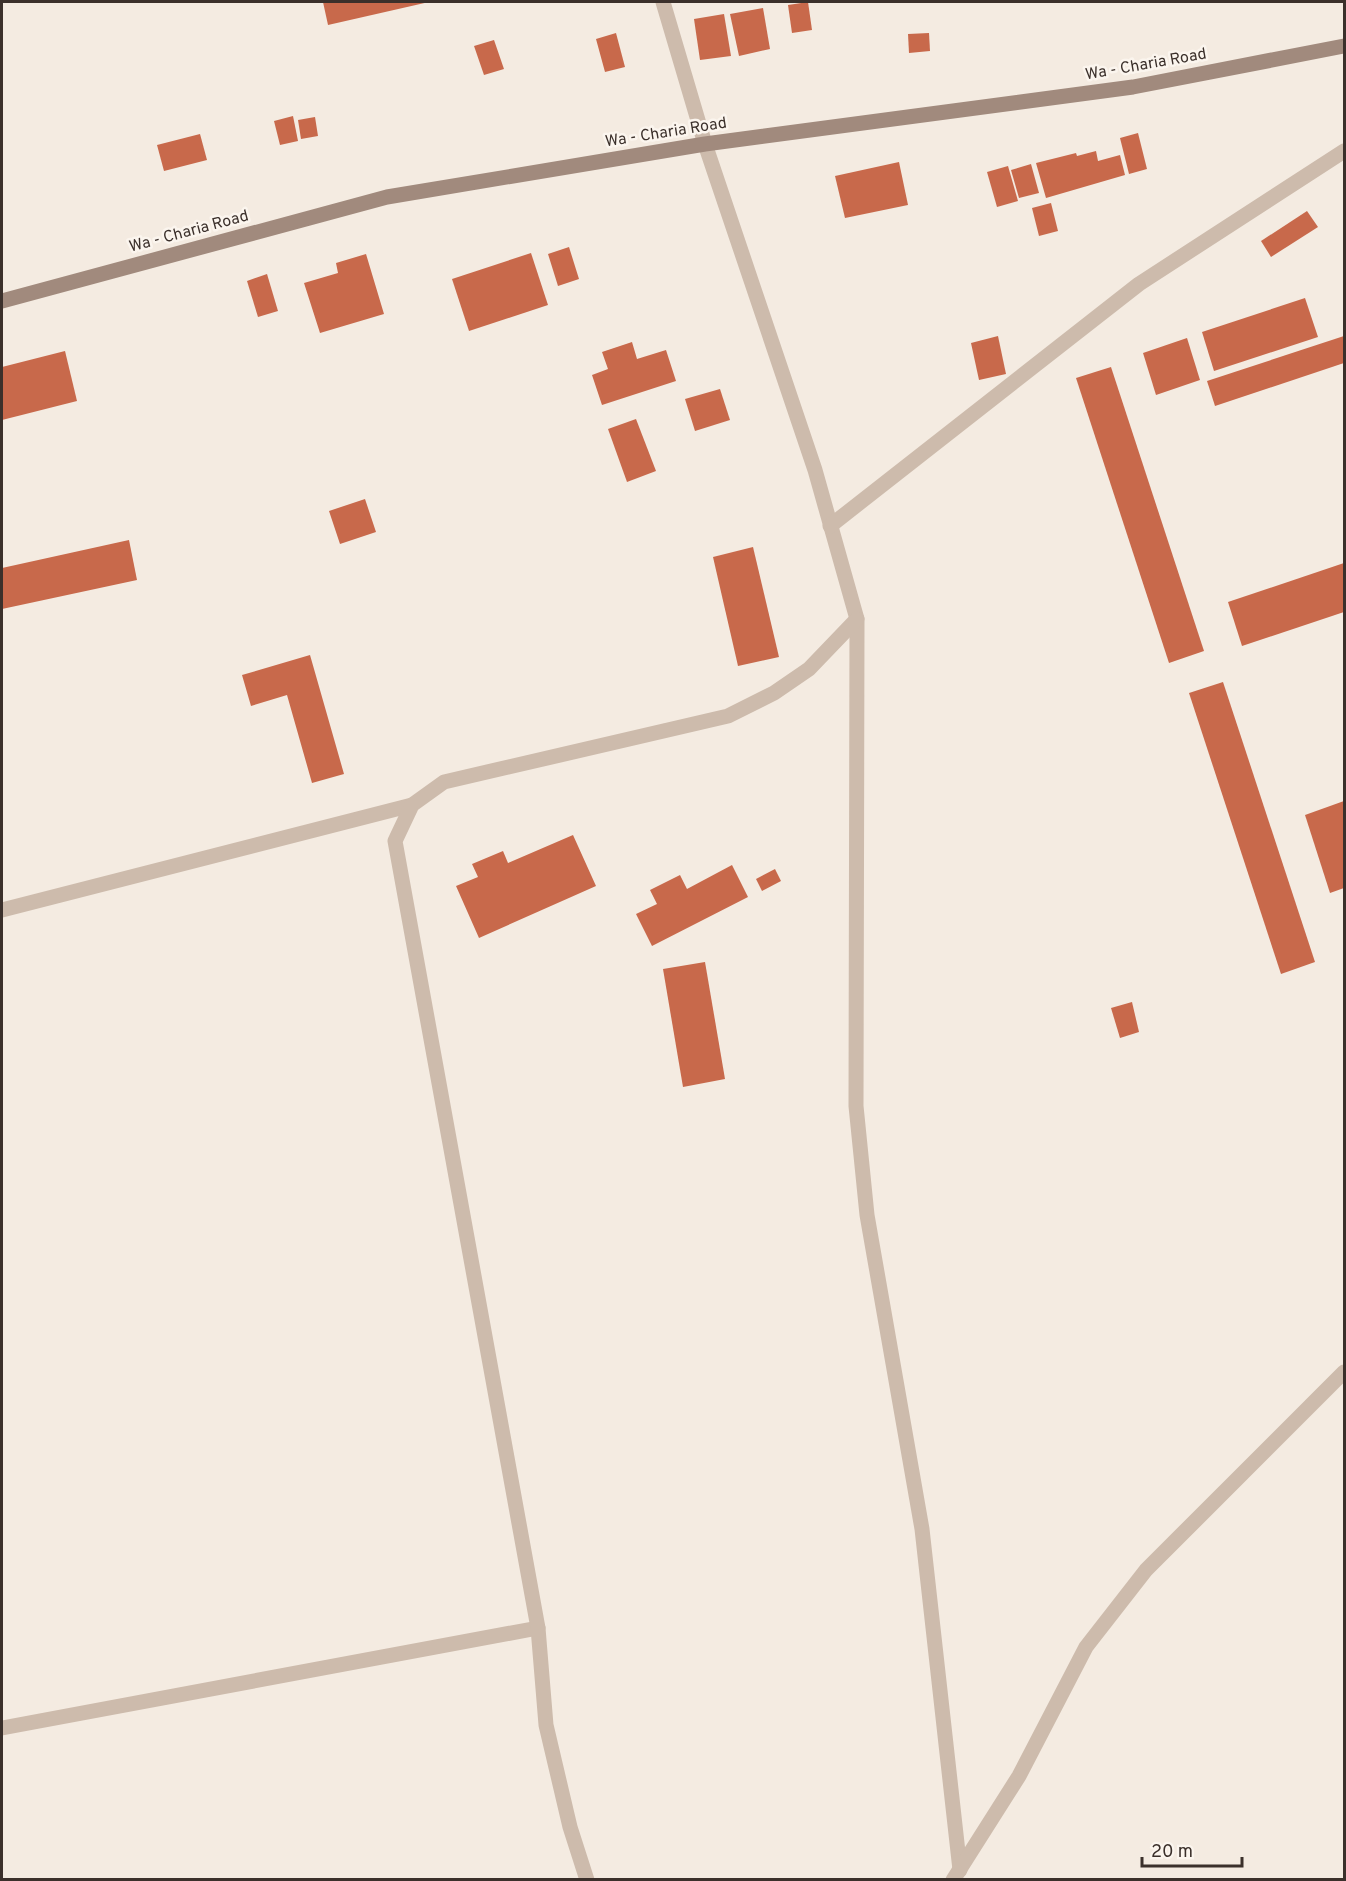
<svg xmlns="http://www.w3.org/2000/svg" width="1346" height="1881" viewBox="0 0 1346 1881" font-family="Overpass,sans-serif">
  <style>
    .building { fill: #c8694b }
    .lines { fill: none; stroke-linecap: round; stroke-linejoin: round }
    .street { stroke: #cdbbac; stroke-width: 15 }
    .secondary { stroke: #a18a7d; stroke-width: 15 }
    .labels { text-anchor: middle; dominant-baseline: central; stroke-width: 5; stroke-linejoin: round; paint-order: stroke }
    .street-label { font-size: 16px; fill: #3b302b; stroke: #fbf5ee }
  </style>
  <rect width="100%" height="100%" fill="#f4ebe1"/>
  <g class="building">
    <path d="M 323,2 L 429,2 L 328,25 Z"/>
    <path d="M 808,2 L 812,30 L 792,33 L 788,5 Z"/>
    <path d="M 763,8 L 770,49 L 739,56 L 730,14 Z"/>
    <path d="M 724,14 L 731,56 L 700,60 L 694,19 Z"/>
    <path d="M 616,33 L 625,67 L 605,72 L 596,39 Z"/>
    <path d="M 929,33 L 930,51 L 909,53 L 908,34 Z"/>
    <path d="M 494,40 L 504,69 L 484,75 L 474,46 Z"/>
    <path d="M 293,116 L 298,141 L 280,145 L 274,121 Z"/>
    <path d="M 315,117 L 318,136 L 301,139 L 298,120 Z"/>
    <path d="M 1138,133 L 1147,169 L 1129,174 L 1120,138 Z"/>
    <path d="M 200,134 L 207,160 L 164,171 L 157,145 Z"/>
    <path d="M 1096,151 L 1098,161 L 1120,155 L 1125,175 L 1046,198 L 1036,163 L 1076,153 L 1077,156 Z"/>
    <path d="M 899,162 L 908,205 L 845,218 L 835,176 Z"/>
    <path d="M 1031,164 L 1039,193 L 1019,198 L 1011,170 Z"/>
    <path d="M 1008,166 L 1018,201 L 997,207 L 987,172 Z"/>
    <path d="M 1051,203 L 1058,231 L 1039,236 L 1032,208 Z"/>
    <path d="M 1307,211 L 1318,227 L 1271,257 L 1261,241 Z"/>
    <path d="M 569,247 L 579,279 L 558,286 L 548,254 Z"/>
    <path d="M 531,253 L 548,305 L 469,331 L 452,279 Z"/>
    <path d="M 366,254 L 384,314 L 320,333 L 304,283 L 338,273 L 336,263 Z"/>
    <path d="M 267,274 L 278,311 L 258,317 L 247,281 Z"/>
    <path d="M 1305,298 L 1318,337 L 1214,371 L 1202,332 Z"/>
    <path d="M 998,336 L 1006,374 L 979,380 L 971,343 Z"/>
    <path d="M 1344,336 L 1344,363 L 1215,406 L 1207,381 Z"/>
    <path d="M 1187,338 L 1200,380 L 1156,395 L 1143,353 Z"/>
    <path d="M 632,342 L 637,359 L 666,350 L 676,381 L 602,405 L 592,375 L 608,369 L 602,352 Z"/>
    <path d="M 65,351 L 77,401 L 2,420 L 2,367 Z"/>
    <path d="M 1111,367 L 1204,651 L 1169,663 L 1076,378 Z"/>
    <path d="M 720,389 L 730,420 L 695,431 L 685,399 Z"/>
    <path d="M 636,419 L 656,471 L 627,482 L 608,429 Z"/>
    <path d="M 365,499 L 376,532 L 340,544 L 329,511 Z"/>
    <path d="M 129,540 L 137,580 L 2,609 L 2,568 Z"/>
    <path d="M 753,547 L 779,657 L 738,666 L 713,557 Z"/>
    <path d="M 1344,563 L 1344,612 L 1242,646 L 1228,602 Z"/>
    <path d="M 310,655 L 344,774 L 312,783 L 287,695 L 251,706 L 242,675 Z"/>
    <path d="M 1223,682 L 1315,962 L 1281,974 L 1189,693 Z"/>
    <path d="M 1344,801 L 1344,888 L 1330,893 L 1305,815 Z"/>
    <path d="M 573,835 L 596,886 L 479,938 L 456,886 L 478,877 L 472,864 L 503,851 L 508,863 Z"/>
    <path d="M 732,865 L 748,897 L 652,946 L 636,914 L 657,904 L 650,890 L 680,875 L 687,889 Z"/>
    <path d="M 775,869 L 781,881 L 762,891 L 756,879 Z"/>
    <path d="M 705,962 L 725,1079 L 683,1087 L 663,969 Z"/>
    <path d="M 1132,1002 L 1139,1032 L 1120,1038 L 1111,1008 Z"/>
  </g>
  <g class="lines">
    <g class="street">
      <path d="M 663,2 L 705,144 L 815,470 L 857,619 L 856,1106 L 867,1215 L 922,1529 L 960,1870"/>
      <path d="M 830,526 L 1139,284 L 1344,151"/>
      <path d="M 2,910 L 412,805"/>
      <path d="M 2,1728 L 538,1628"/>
      <path d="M 587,1880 L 570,1827 L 546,1725 L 538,1628 L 395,841 L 412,805 L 444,782 L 728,716 L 774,693 L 809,669 L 857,619"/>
      <path d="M 953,1880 L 1019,1776 L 1086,1647 L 1146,1570 L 1344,1372"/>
    </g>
    <path class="secondary" d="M 2,301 L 387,197 L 705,144 L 1133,87 L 1344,46"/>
  </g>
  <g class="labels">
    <g class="street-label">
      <text transform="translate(1146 65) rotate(-10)">Wa - Charia Road</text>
      <text transform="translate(666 133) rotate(-9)">Wa - Charia Road</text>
      <text transform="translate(189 232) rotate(-15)">Wa - Charia Road</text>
    </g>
  </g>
  <rect width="1346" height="1881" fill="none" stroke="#3b302b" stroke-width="6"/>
  <path d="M1142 1857v9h100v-9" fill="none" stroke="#3b302b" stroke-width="3"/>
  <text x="1151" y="1857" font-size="18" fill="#3b302b" stroke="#fbf5ee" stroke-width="4.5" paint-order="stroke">20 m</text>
</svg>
